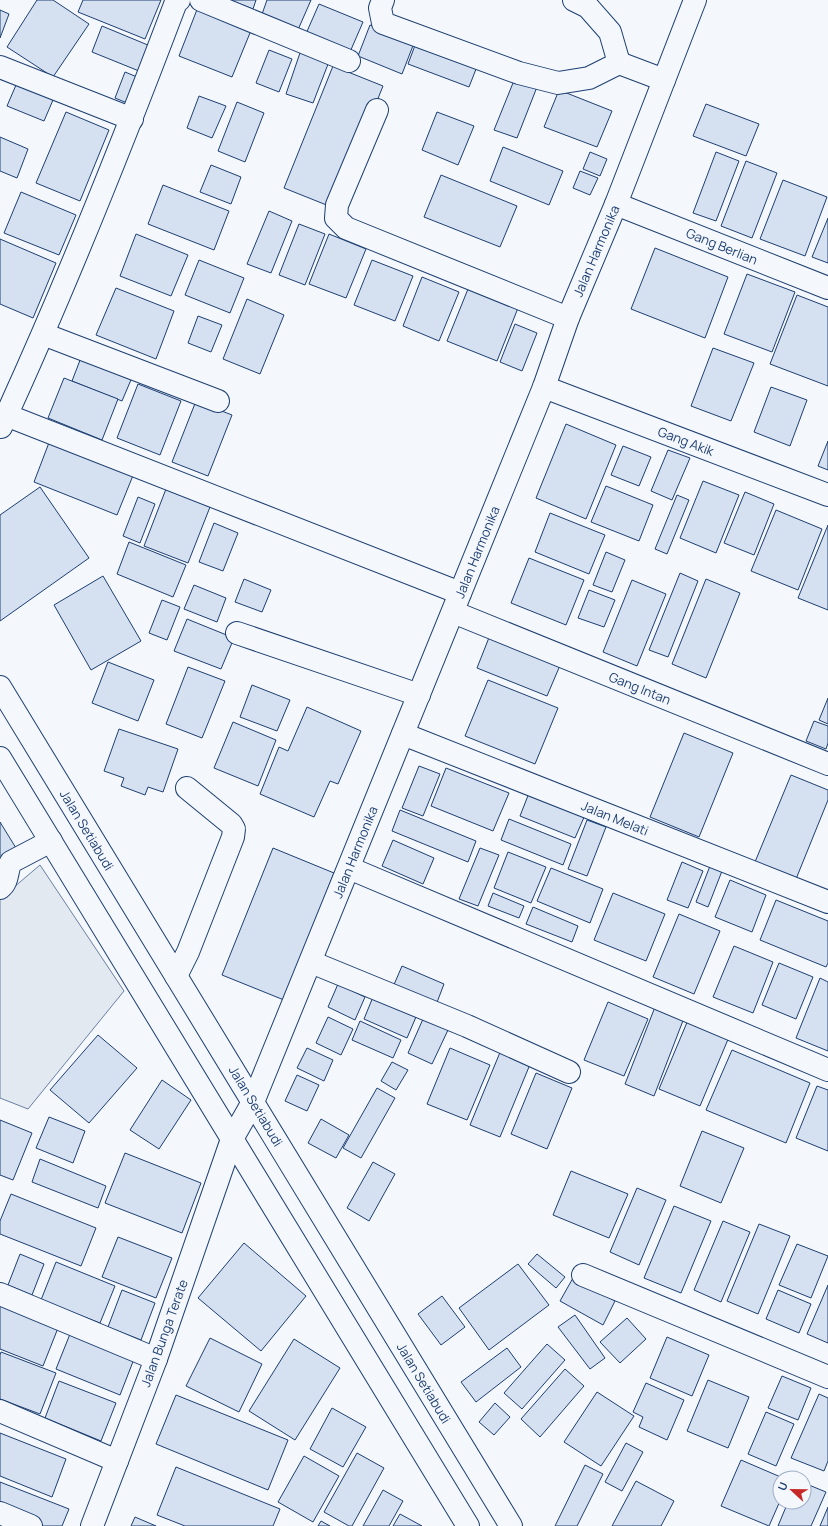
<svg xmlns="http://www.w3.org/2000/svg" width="828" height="1526" viewBox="0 0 828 1526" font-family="Manrope,sans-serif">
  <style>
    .green { fill: #e3e9f0; stroke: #687fa3 }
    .building { fill: #d5e0f0; stroke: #1d3f73 }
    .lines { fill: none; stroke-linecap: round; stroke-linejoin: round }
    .minor-casing { stroke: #1d3f73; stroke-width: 24 }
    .major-casing { stroke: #1d3f73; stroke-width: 24 }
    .minor { stroke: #f4f7fb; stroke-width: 22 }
    .major { stroke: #f4f7fb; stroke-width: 22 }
    .labels { text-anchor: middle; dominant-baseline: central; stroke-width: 3; stroke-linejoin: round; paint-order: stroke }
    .street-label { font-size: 13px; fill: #1d3f73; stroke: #f4f7fb }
  </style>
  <rect width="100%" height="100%" fill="#f4f7fb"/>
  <path class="green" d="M 40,865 L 124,991 L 28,1109 L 0,1098 L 0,899 Z"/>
  <g class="building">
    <path d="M 37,0 L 53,0 L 89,24 L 53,77 L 7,47 Z"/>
    <path d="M 83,0 L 161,0 L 145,39 L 78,12 Z"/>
    <path d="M 230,0 L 256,0 L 253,9 Z"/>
    <path d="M 267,0 L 311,0 L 297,32 L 261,17 Z"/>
    <path d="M 319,4 L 363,22 L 350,52 L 305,36 Z"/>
    <path d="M 198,7 L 252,28 L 232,77 L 179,56 Z"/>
    <path d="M 0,10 L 9,14 L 0,38 Z"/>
    <path d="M 370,25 L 414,43 L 402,74 L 358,56 Z"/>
    <path d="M 102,26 L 155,48 L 144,73 L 92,52 Z"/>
    <path d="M 417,40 L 478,64 L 469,87 L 408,64 Z"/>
    <path d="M 302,47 L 330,59 L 313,103 L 286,94 Z"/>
    <path d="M 269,50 L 292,59 L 279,92 L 256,83 Z"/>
    <path d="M 333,66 L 383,86 L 334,208 L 284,188 Z"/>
    <path d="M 125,72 L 142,79 L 132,105 L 115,98 Z"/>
    <path d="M 19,78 L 56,93 L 44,121 L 7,106 Z"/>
    <path d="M 515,78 L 537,87 L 517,138 L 494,130 Z"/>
    <path d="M 559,90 L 612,111 L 597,147 L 544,127 Z"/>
    <path d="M 199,96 L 226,106 L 212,138 L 187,128 Z"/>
    <path d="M 237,102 L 264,113 L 245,162 L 218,151 Z"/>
    <path d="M 706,104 L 759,124 L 746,156 L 693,136 Z"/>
    <path d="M 66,112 L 109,130 L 80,201 L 36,183 Z"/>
    <path d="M 437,112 L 474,126 L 458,165 L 422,150 Z"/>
    <path d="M 0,137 L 28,149 L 17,178 L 0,171 Z"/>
    <path d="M 503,147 L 563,171 L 549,205 L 490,181 Z"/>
    <path d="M 590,152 L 607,159 L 600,176 L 583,169 Z"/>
    <path d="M 716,152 L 739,161 L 716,221 L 693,213 Z"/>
    <path d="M 746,161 L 777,173 L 752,238 L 721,226 Z"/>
    <path d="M 211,165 L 241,177 L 231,204 L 200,192 Z"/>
    <path d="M 580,171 L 598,178 L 590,195 L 573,188 Z"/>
    <path d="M 441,175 L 517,206 L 500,247 L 424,217 Z"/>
    <path d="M 783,180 L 827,197 L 805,256 L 760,239 Z"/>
    <path d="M 163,185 L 229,211 L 214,250 L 148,224 Z"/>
    <path d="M 21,192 L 76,215 L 59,255 L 4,233 Z"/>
    <path d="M 269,211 L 292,221 L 271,273 L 247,264 Z"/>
    <path d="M 828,218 L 828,263 L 812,257 Z"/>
    <path d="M 299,224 L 325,234 L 305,285 L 279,275 Z"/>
    <path d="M 136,234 L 188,255 L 171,296 L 120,276 Z"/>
    <path d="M 329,234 L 366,249 L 346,298 L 309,284 Z"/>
    <path d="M 0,239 L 56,263 L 33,318 L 0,304 Z"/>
    <path d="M 655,248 L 728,277 L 705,338 L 631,309 Z"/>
    <path d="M 199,260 L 244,278 L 230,313 L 185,295 Z"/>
    <path d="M 372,260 L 413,276 L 395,321 L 354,305 Z"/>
    <path d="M 747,274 L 795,292 L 772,352 L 724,334 Z"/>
    <path d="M 422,277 L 459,292 L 439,341 L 403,326 Z"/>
    <path d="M 116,288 L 174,311 L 156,359 L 96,335 Z"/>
    <path d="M 468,289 L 518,308 L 497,361 L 447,341 Z"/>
    <path d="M 797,295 L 828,307 L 828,386 L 770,364 Z"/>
    <path d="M 247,299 L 284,315 L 260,374 L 223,359 Z"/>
    <path d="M 198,316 L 222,325 L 211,352 L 188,343 Z"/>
    <path d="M 515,324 L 537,333 L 522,371 L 500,362 Z"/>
    <path d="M 713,348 L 754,363 L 731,421 L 691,406 Z"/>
    <path d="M 82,355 L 133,375 L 122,401 L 72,381 Z"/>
    <path d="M 64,378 L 118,399 L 102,440 L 48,418 Z"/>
    <path d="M 138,384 L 181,401 L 160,455 L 117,438 Z"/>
    <path d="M 771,387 L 807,400 L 790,446 L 754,432 Z"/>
    <path d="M 196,401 L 232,415 L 208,476 L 172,462 Z"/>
    <path d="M 566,424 L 616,445 L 586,519 L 536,498 Z"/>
    <path d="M 50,440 L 134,473 L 117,515 L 34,482 Z"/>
    <path d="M 828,441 L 828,470 L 818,466 Z"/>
    <path d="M 623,446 L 651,457 L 639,486 L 611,475 Z"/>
    <path d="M 668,450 L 690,458 L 672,500 L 651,491 Z"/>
    <path d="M 703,481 L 739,495 L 716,553 L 680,538 Z"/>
    <path d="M 606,486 L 653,505 L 639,541 L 591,522 Z"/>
    <path d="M 40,487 L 89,558 L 0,621 L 0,515 Z"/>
    <path d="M 166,489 L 210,507 L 188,563 L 144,546 Z"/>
    <path d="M 745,492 L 774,504 L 754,555 L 724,543 Z"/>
    <path d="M 677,495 L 689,500 L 667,554 L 655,549 Z"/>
    <path d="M 138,497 L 155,504 L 140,543 L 123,536 Z"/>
    <path d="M 776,510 L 822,529 L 798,590 L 751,571 Z"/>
    <path d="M 550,513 L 605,535 L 589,574 L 535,552 Z"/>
    <path d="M 214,523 L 238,533 L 223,571 L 199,562 Z"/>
    <path d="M 828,525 L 828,610 L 798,598 Z"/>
    <path d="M 129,542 L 186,565 L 173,597 L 117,574 Z"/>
    <path d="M 606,552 L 625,560 L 612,592 L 593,585 Z"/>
    <path d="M 529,558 L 584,580 L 566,625 L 511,603 Z"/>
    <path d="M 680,573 L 698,581 L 668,657 L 649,650 Z"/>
    <path d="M 103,576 L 141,641 L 91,670 L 54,605 Z"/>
    <path d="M 244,579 L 271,590 L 262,612 L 235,602 Z"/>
    <path d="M 706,579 L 740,593 L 706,678 L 672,664 Z"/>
    <path d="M 632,580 L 666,594 L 637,666 L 603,652 Z"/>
    <path d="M 194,585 L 226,598 L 217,622 L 184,609 Z"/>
    <path d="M 589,590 L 615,600 L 604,627 L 578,618 Z"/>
    <path d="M 162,600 L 180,607 L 167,640 L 149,633 Z"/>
    <path d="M 187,619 L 234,638 L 221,669 L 174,651 Z"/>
    <path d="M 490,635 L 561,663 L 547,696 L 477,668 Z"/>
    <path d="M 108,662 L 154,680 L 138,721 L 92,703 Z"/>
    <path d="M 188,667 L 225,681 L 202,738 L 166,724 Z"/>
    <path d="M 488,680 L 558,708 L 535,764 L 465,736 Z"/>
    <path d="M 252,685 L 290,700 L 277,731 L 240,717 Z"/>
    <path d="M 828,698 L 828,724 L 819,720 Z"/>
    <path d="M 307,707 L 361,731 L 338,784 L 330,781 L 314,817 L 260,794 L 279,747 L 288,751 Z"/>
    <path d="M 814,721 L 828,726 L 828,743 L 826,749 L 806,741 Z"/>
    <path d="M 233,722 L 276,740 L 258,786 L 214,768 Z"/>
    <path d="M 119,729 L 178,749 L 163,792 L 148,787 L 145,795 L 121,786 L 124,778 L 104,771 Z"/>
    <path d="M 684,733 L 733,753 L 699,837 L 650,817 Z"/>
    <path d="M 419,766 L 440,774 L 423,816 L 402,808 Z"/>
    <path d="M 446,768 L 509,793 L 493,831 L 431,806 Z"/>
    <path d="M 791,775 L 828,790 L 828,800 L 796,879 L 755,862 Z"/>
    <path d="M 529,793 L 585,815 L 575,838 L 520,816 Z"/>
    <path d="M 400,810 L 476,841 L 468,862 L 392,831 Z"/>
    <path d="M 509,819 L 571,844 L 563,865 L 501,840 Z"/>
    <path d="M 587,820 L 606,827 L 587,876 L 568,869 Z"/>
    <path d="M 0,822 L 16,848 L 0,858 Z"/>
    <path d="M 393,840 L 434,858 L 423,884 L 382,866 Z"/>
    <path d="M 273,848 L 334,873 L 284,1000 L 222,975 Z"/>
    <path d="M 480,848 L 499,855 L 478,906 L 459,899 Z"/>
    <path d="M 508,852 L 546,867 L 531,903 L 494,888 Z"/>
    <path d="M 682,862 L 703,871 L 688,908 L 667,900 Z"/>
    <path d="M 710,866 L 722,871 L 708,907 L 696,902 Z"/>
    <path d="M 551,868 L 603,889 L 590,923 L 537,901 Z"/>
    <path d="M 730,880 L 766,895 L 752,932 L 715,917 Z"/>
    <path d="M 493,893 L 524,906 L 519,918 L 488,906 Z"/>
    <path d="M 613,893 L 665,914 L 646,961 L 594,940 Z"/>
    <path d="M 776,900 L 828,921 L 828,963 L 826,967 L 760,940 Z"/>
    <path d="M 533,907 L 578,926 L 572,942 L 526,924 Z"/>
    <path d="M 679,914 L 720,931 L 694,994 L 653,977 Z"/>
    <path d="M 734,946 L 773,962 L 753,1013 L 713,997 Z"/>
    <path d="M 779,963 L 813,977 L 796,1019 L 762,1005 Z"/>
    <path d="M 402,966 L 444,984 L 436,1005 L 393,987 Z"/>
    <path d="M 820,978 L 828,982 L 828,1051 L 796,1038 Z"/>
    <path d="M 338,984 L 365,997 L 355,1020 L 328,1007 Z"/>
    <path d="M 373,997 L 416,1017 L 407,1038 L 364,1019 Z"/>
    <path d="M 608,1002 L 648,1019 L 624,1076 L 584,1060 Z"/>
    <path d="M 655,1007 L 684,1018 L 654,1096 L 625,1084 Z"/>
    <path d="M 328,1017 L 353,1029 L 341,1055 L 316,1043 Z"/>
    <path d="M 423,1019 L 448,1030 L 432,1064 L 408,1053 Z"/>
    <path d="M 688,1020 L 729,1037 L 700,1106 L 659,1089 Z"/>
    <path d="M 360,1021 L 401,1040 L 393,1058 L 352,1040 Z"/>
    <path d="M 98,1035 L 137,1068 L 89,1123 L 50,1090 Z"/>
    <path d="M 307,1048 L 333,1060 L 324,1081 L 297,1068 Z"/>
    <path d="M 450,1048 L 490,1065 L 467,1120 L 427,1104 Z"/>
    <path d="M 501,1050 L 531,1062 L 500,1137 L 470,1125 Z"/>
    <path d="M 732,1050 L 810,1083 L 786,1143 L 706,1110 Z"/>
    <path d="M 392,1062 L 408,1070 L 396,1090 L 381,1081 Z"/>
    <path d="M 536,1073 L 572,1088 L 547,1149 L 511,1134 Z"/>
    <path d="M 297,1075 L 319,1085 L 307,1111 L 285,1101 Z"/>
    <path d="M 162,1080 L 191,1100 L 159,1149 L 130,1130 Z"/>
    <path d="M 817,1086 L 828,1090 L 828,1151 L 796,1138 Z"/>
    <path d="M 377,1088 L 395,1098 L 361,1158 L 343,1148 Z"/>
    <path d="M 49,1117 L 85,1131 L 73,1163 L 36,1148 Z"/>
    <path d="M 321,1119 L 349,1135 L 336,1158 L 308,1143 Z"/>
    <path d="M 0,1120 L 32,1133 L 13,1180 L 0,1175 Z"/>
    <path d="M 702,1131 L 744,1148 L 721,1203 L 680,1186 Z"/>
    <path d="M 125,1153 L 201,1183 L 182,1233 L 105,1203 Z"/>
    <path d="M 40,1159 L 106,1186 L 98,1208 L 32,1182 Z"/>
    <path d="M 373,1162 L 395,1174 L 369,1221 L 347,1208 Z"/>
    <path d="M 571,1171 L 628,1194 L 609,1238 L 553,1215 Z"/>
    <path d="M 637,1188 L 666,1200 L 639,1265 L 610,1252 Z"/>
    <path d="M 11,1194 L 96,1228 L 81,1266 L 0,1234 L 0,1221 Z"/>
    <path d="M 674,1206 L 711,1221 L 681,1293 L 644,1278 Z"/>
    <path d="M 723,1221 L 750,1232 L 721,1302 L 694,1290 Z"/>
    <path d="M 759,1224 L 790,1236 L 758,1314 L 727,1301 Z"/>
    <path d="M 118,1237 L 172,1258 L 156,1298 L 102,1277 Z"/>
    <path d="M 244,1243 L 306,1296 L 261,1351 L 198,1298 Z"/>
    <path d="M 797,1244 L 828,1256 L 811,1298 L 779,1285 Z"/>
    <path d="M 20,1254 L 44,1264 L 32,1295 L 8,1285 Z"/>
    <path d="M 537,1254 L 565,1277 L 556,1288 L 528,1264 Z"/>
    <path d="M 56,1262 L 115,1286 L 100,1323 L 41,1300 Z"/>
    <path d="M 518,1264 L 549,1305 L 489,1350 L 459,1308 Z"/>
    <path d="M 573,1278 L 615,1301 L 603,1325 L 560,1301 Z"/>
    <path d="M 828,1285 L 828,1343 L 807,1334 Z"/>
    <path d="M 122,1290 L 155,1303 L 141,1340 L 108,1327 Z"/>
    <path d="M 778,1290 L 811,1304 L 799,1333 L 766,1319 Z"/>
    <path d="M 442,1296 L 465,1327 L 441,1345 L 418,1314 Z"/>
    <path d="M 0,1304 L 58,1328 L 43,1366 L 0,1349 Z"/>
    <path d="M 575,1315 L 605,1358 L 590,1369 L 558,1327 Z"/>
    <path d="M 627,1318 L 646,1339 L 620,1363 L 600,1342 Z"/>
    <path d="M 70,1334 L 134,1359 L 120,1395 L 56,1369 Z"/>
    <path d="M 667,1337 L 709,1355 L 692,1396 L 650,1378 Z"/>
    <path d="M 210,1338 L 262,1364 L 239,1412 L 186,1386 Z"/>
    <path d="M 294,1339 L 340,1368 L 295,1440 L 249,1411 Z"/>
    <path d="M 547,1344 L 565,1360 L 522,1409 L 504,1393 Z"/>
    <path d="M 507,1348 L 521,1367 L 476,1402 L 461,1382 Z"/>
    <path d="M 1,1352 L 56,1373 L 40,1414 L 0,1399 L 0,1355 Z"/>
    <path d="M 565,1369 L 584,1386 L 540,1437 L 521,1419 Z"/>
    <path d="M 782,1376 L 811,1388 L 798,1420 L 768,1408 Z"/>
    <path d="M 708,1380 L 749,1397 L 728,1448 L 687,1431 Z"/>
    <path d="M 59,1381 L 116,1403 L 101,1441 L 45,1418 Z"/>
    <path d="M 646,1383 L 684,1400 L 667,1440 L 639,1427 L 643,1417 L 633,1412 Z"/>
    <path d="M 597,1392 L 634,1416 L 601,1466 L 564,1442 Z"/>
    <path d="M 819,1394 L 828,1398 L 828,1461 L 824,1471 L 791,1458 Z"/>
    <path d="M 176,1395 L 288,1440 L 268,1490 L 156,1444 Z"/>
    <path d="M 495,1403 L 510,1417 L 494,1435 L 479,1422 Z"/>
    <path d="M 332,1408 L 366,1427 L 343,1467 L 310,1449 Z"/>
    <path d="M 766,1412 L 794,1424 L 776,1466 L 748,1454 Z"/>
    <path d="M 0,1433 L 66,1459 L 52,1497 L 0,1476 Z"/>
    <path d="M 626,1443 L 643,1452 L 622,1491 L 605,1482 Z"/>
    <path d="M 357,1453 L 384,1468 L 352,1526 L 349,1526 L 324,1512 Z"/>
    <path d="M 304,1456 L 339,1476 L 313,1522 L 278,1502 Z"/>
    <path d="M 741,1460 L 783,1478 L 780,1478 L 780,1501 L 769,1526 L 721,1506 Z"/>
    <path d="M 585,1465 L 603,1474 L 577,1526 L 555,1526 Z"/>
    <path d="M 176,1467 L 280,1509 L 273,1526 L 185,1526 L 157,1515 Z"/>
    <path d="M 636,1481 L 674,1501 L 661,1526 L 612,1526 Z"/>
    <path d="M 0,1482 L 69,1509 L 62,1526 L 41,1526 L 0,1510 Z"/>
    <path d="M 804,1483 L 826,1492 L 811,1526 L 778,1526 L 788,1502 L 804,1502 Z"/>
    <path d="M 383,1490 L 403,1501 L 389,1526 L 363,1526 Z"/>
    <path d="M 828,1507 L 828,1526 L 820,1526 Z"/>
    <path d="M 400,1514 L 422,1526 L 393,1526 Z"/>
    <path d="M 135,1517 L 156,1526 L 131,1526 Z"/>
    <path d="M 321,1521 L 330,1526 L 318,1526 Z"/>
  </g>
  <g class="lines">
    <g class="minor-casing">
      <g id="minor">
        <path d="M 201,0 L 349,61"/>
        <path d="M 383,0 L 380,8 L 383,23 L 519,73 L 558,83 L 589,78 L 619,63 L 664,80"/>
        <path d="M 574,0 L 588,7 L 610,32 L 619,63"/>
        <path d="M 0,67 L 132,119"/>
        <path d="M 377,110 L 337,205 L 336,218 L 346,228 L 568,318"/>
        <path d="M 616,204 L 828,288"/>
        <path d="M 43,334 L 218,401"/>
        <path d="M 544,387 L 828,495"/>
        <path d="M 6,415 L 460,593"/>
        <path d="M 1,427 C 65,288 122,145 176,2 L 179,0"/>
        <path d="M 453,612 L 828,764"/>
        <path d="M 237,633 L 419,695"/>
        <path d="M 403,734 L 828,902"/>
        <path d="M 349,868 L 828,1070"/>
        <path d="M 0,888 C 9,881 6,871 11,862 L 51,841"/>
        <path d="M 311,962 L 467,1026 L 569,1072"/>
        <path d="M 176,976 L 188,952 L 233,837 L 234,829 L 231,824 L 187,788"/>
        <path d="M 583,1275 L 828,1377"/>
        <path d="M 0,1294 L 156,1359"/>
        <path d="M 0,1411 L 117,1461"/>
        <path d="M 0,1513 L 31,1526"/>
        <path d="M 92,1526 L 156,1359 L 232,1139 L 253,1102 L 544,387 L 568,318 L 616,204 L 695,0"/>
      </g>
    </g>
    <g class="major-casing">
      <g id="major">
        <path d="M 0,687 L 511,1526"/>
        <path d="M 0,758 L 468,1526"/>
      </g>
    </g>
    <use href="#minor" class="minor"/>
    <use href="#major" class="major"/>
  </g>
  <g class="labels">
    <g class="street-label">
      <text transform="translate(722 246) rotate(22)">Gang Berlian</text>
      <text transform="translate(596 251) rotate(-67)">Jalan Harmonika</text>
      <text transform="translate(686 441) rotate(21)">Gang Akik</text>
      <text transform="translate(477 552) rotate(-68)">Jalan Harmonika</text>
      <text transform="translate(640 688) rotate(22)">Gang Intan</text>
      <text transform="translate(615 818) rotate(22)">Jalan Melati</text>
      <text transform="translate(87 830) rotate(59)">Jalan Setiabudi</text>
      <text transform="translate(355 852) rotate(-68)">Jalan Harmonika</text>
      <text transform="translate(256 1106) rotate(59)">Jalan Setiabudi</text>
      <text transform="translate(164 1333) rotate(-70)">Jalan Bunga Terate</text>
      <text transform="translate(424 1383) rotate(59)">Jalan Setiabudi</text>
    </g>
  </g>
  <g transform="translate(792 1490) rotate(292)"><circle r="19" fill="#f4f7fb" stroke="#9eadc5"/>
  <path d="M0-3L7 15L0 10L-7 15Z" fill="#c62828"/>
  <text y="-6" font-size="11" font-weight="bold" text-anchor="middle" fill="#1d3f73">U</text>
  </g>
</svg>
